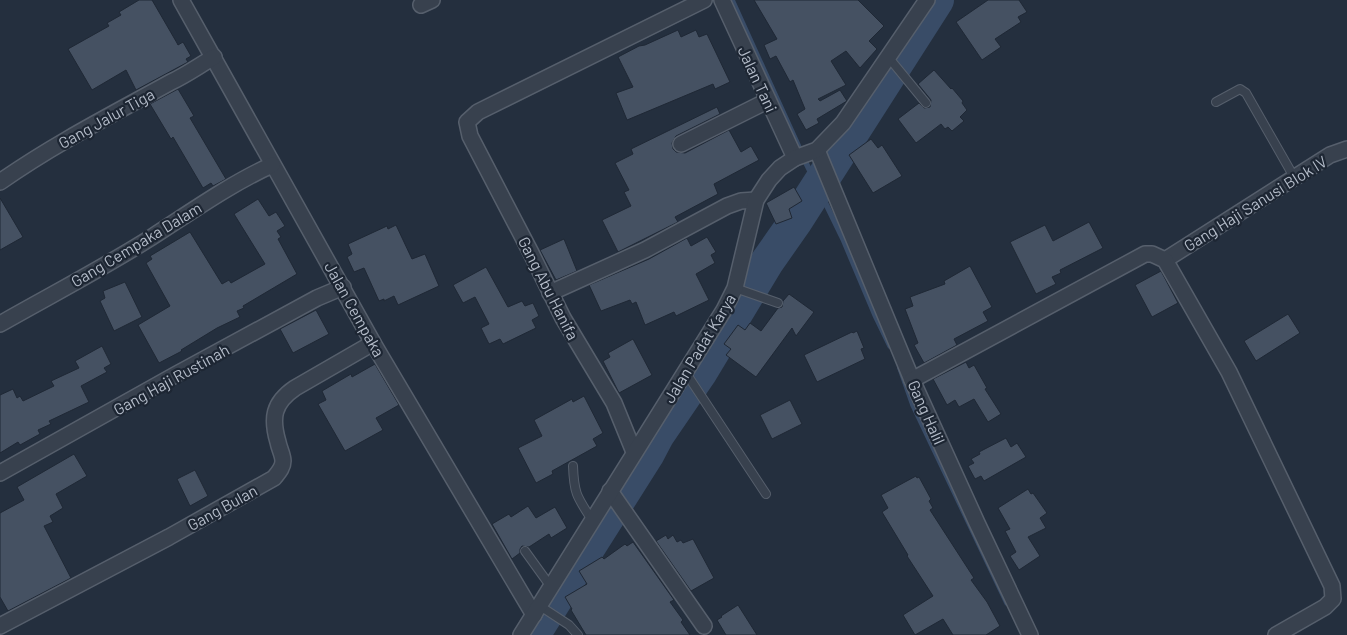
<svg xmlns="http://www.w3.org/2000/svg" width="1347" height="635" viewBox="0 0 1347 635" font-family="Barlow,sans-serif">
  <style>
    .lines { fill: none; stroke-linecap: round; stroke-linejoin: round }
    .stream { stroke: #394c67; stroke-width: 5.5 }
    .river { stroke: #394c67; stroke-width: 34 }
    .building { fill: #455162; stroke: #1f2835 }
    .lane-casing { stroke: #565f6c; stroke-width: 10 }
    .street-casing { stroke: #565f6c; stroke-width: 18 }
    .lane { stroke: #38414e; stroke-width: 8 }
    .street { stroke: #38414e; stroke-width: 15 }
    .labels { text-anchor: middle; dominant-baseline: central; stroke-width: 4.5; stroke-linejoin: round; paint-order: stroke }
    .street-label { font-size: 16px; fill: #b4bcc9; stroke: #1d2633 }
  </style>
  <rect width="100%" height="100%" fill="#242f3e"/>
  <g class="lines">
    <g class="stream">
      <path d="M 732,0 L 807,165 L 843,239 L 875,315 L 890,346"/>
      <path d="M 900,368 L 913,405 L 1007,603"/>
    </g>
    <path class="river" d="M 533,635 L 647,455 L 657,436 L 700,373 L 767,262 L 795,222 L 937,0"/>
  </g>
  <g class="building">
    <path d="M 139,0 L 152,0 L 177,43 L 178,45 L 183,42 L 191,56 L 186,59 L 188,62 L 136,90 L 126,70 L 92,90 L 68,49 L 109,26 L 107,23 L 121,15 L 119,12 Z"/>
    <path d="M 754,0 L 858,0 L 884,26 L 869,41 L 877,49 L 860,68 L 846,51 L 831,61 L 846,85 L 818,99 L 820,101 L 840,90 L 847,101 L 817,119 L 819,123 L 806,130 L 797,114 L 805,109 L 793,80 L 790,82 L 776,56 L 770,59 L 764,45 L 777,39 Z"/>
    <path d="M 988,0 L 1019,0 L 1027,12 L 1018,17 L 1021,22 L 995,39 L 1001,47 L 982,60 L 956,22 Z"/>
    <path d="M 678,30 L 681,37 L 696,30 L 699,37 L 707,34 L 730,82 L 715,89 L 713,84 L 627,120 L 616,93 L 633,87 L 618,57 L 639,46 L 645,45 Z"/>
    <path d="M 934,70 L 951,89 L 952,88 L 963,101 L 962,103 L 967,110 L 960,117 L 964,121 L 952,131 L 948,127 L 945,129 L 941,124 L 916,143 L 898,119 L 919,103 L 924,108 L 930,107 L 931,100 L 918,84 Z"/>
    <path d="M 178,89 L 194,116 L 190,118 L 226,179 L 213,186 L 211,183 L 203,188 L 173,137 L 171,139 L 150,104 Z"/>
    <path d="M 717,107 L 720,114 L 676,136 L 672,143 L 673,149 L 676,152 L 685,153 L 729,130 L 741,152 L 751,146 L 759,160 L 714,184 L 718,194 L 675,217 L 678,222 L 618,252 L 602,220 L 631,206 L 624,192 L 629,190 L 615,163 L 633,154 L 631,149 Z"/>
    <path d="M 871,139 L 878,148 L 882,145 L 902,176 L 873,193 L 849,155 Z"/>
    <path d="M 794,187 L 802,201 L 789,209 L 792,218 L 776,224 L 766,203 Z"/>
    <path d="M 0,198 L 23,237 L 0,250 Z"/>
    <path d="M 258,199 L 269,216 L 276,212 L 285,226 L 277,231 L 281,237 L 278,239 L 297,274 L 243,306 L 244,308 L 237,311 L 240,317 L 217,328 L 181,350 L 182,351 L 159,363 L 138,325 L 170,306 L 146,263 L 152,259 L 150,256 L 190,232 L 222,284 L 229,280 L 231,283 L 265,264 L 234,214 Z"/>
    <path d="M 1089,222 L 1103,248 L 1060,270 L 1061,273 L 1052,277 L 1056,284 L 1036,294 L 1010,242 L 1045,225 L 1053,241 Z"/>
    <path d="M 396,225 L 412,259 L 425,254 L 439,286 L 398,305 L 394,296 L 384,301 L 384,299 L 379,301 L 364,268 L 354,272 L 347,257 L 352,254 L 348,244 L 387,226 L 388,229 Z"/>
    <path d="M 707,237 L 716,252 L 711,255 L 715,263 L 696,274 L 709,300 L 676,316 L 674,312 L 645,325 L 636,302 L 632,304 L 630,300 L 601,311 L 589,285 L 649,259 L 687,238 L 691,246 Z"/>
    <path d="M 564,239 L 577,271 L 556,280 L 540,250 Z"/>
    <path d="M 970,266 L 992,307 L 983,312 L 988,321 L 954,339 L 957,345 L 924,363 L 914,345 L 918,343 L 905,309 L 913,306 L 910,297 L 945,284 L 944,281 Z"/>
    <path d="M 486,267 L 508,307 L 522,301 L 525,306 L 533,303 L 539,316 L 532,320 L 536,328 L 503,344 L 500,339 L 489,344 L 481,328 L 489,324 L 475,297 L 463,303 L 453,285 Z"/>
    <path d="M 1161,271 L 1178,303 L 1152,317 L 1135,285 Z"/>
    <path d="M 125,282 L 142,317 L 114,331 L 100,301 L 105,298 L 103,291 Z"/>
    <path d="M 789,294 L 814,312 L 796,336 L 792,328 L 756,377 L 726,355 L 731,349 L 724,344 L 738,325 L 745,330 L 750,323 L 761,331 L 778,308 L 782,307 L 783,301 Z"/>
    <path d="M 316,310 L 329,334 L 293,353 L 280,329 Z"/>
    <path d="M 1288,314 L 1300,333 L 1256,361 L 1244,341 Z"/>
    <path d="M 857,331 L 864,348 L 861,349 L 865,359 L 817,382 L 804,355 L 852,332 L 853,333 Z"/>
    <path d="M 633,339 L 652,375 L 619,393 L 603,361 L 610,357 L 608,353 Z"/>
    <path d="M 102,346 L 111,364 L 104,368 L 107,372 L 81,386 L 89,402 L 49,421 L 51,424 L 38,430 L 40,434 L 20,445 L 18,442 L 0,453 L 0,395 L 13,389 L 17,398 L 20,396 L 23,401 L 54,386 L 51,381 L 79,368 L 75,361 Z"/>
    <path d="M 966,362 L 969,368 L 974,365 L 987,388 L 985,389 L 1001,414 L 988,422 L 974,399 L 959,407 L 955,400 L 947,405 L 933,379 Z"/>
    <path d="M 375,364 L 399,405 L 376,418 L 383,430 L 345,451 L 318,404 L 326,400 L 322,391 L 351,374 L 352,377 Z"/>
    <path d="M 584,396 L 603,433 L 593,439 L 597,446 L 552,471 L 553,474 L 536,483 L 518,448 L 542,436 L 534,420 L 572,399 L 573,402 Z"/>
    <path d="M 790,400 L 802,424 L 772,439 L 760,415 Z"/>
    <path d="M 1006,438 L 1011,447 L 1017,443 L 1026,457 L 984,481 L 981,476 L 975,479 L 968,466 L 974,463 L 971,459 L 980,454 L 979,452 Z"/>
    <path d="M 74,454 L 87,476 L 56,494 L 63,508 L 50,516 L 53,522 L 44,526 L 71,578 L 8,611 L 0,597 L 0,513 L 24,500 L 17,487 Z"/>
    <path d="M 195,470 L 208,496 L 190,506 L 177,479 Z"/>
    <path d="M 916,476 L 917,478 L 919,477 L 931,499 L 929,501 L 933,508 L 930,510 L 974,578 L 971,580 L 987,602 L 1000,626 L 986,635 L 953,635 L 943,619 L 915,635 L 903,615 L 933,596 L 907,556 L 908,555 L 882,512 L 888,508 L 881,495 Z"/>
    <path d="M 1028,489 L 1031,494 L 1033,493 L 1047,513 L 1040,518 L 1046,528 L 1028,537 L 1040,556 L 1019,570 L 1010,556 L 1016,552 L 1005,531 L 1010,529 L 998,508 Z"/>
    <path d="M 528,506 L 536,518 L 555,507 L 567,528 L 551,538 L 549,534 L 529,547 L 522,546 L 520,549 L 520,553 L 512,559 L 492,524 L 509,514 L 511,517 Z"/>
    <path d="M 666,535 L 668,539 L 673,535 L 677,542 L 681,540 L 683,543 L 693,539 L 714,578 L 691,591 L 656,541 Z"/>
    <path d="M 633,542 L 674,600 L 670,602 L 683,620 L 681,622 L 690,635 L 586,635 L 571,610 L 572,609 L 565,597 L 587,584 L 579,571 L 602,557 L 604,559 L 625,544 L 627,546 Z"/>
    <path d="M 738,605 L 757,635 L 726,635 L 717,620 L 722,617 L 721,616 Z"/>
  </g>
  <g class="lines">
    <g class="lane-casing">
      <g id="lane">
        <path d="M 889,58 L 926,103"/>
        <path d="M 1216,102 L 1240,89 L 1246,93 L 1294,177"/>
        <path d="M 735,288 L 778,303"/>
        <path d="M 686,373 L 766,494"/>
        <path d="M 573,466 C 574,494 577,497 592,520"/>
        <path d="M 525,551 L 551,587"/>
        <path d="M 540,606 L 569,625 L 578,635"/>
      </g>
    </g>
    <g class="street-casing">
      <g id="street">
        <path d="M 181,0 L 373,343 L 534,615"/>
        <path d="M 722,0 L 795,158"/>
        <path d="M 421,5 L 432,0"/>
        <path d="M 681,144 L 767,101"/>
        <path d="M 817,150 L 912,380 L 977,523 L 1030,635"/>
        <path d="M 0,182 C 54,144 113,114 171,82 C 186,75 200,65 214,57"/>
        <path d="M 1165,260 L 1330,155 L 1347,149"/>
        <path d="M 550,293 L 645,250 L 727,206 L 741,201 L 756,200"/>
        <path d="M 0,324 C 51,295 103,268 152,237 C 191,212 230,184 272,165"/>
        <path d="M 912,380 L 1145,254 L 1152,254 L 1165,260 L 1229,372 L 1332,586 L 1333,599 L 1325,607 L 1276,635"/>
        <path d="M 634,452 L 614,403 L 563,318 L 531,253 L 470,136 L 467,122 L 478,112 L 704,0"/>
        <path d="M 0,473 L 175,375 L 317,298 L 343,287"/>
        <path d="M 610,491 L 704,626"/>
        <path d="M 0,626 L 169,537 L 274,478 C 278,473 283,468 283,461 C 283,455 279,448 278,442 C 271,418 273,403 295,388 L 373,343"/>
        <path d="M 521,635 L 724,310 L 735,288 L 756,200 L 769,180 L 780,168 L 795,158 L 817,150 L 843,123 L 927,0"/>
      </g>
    </g>
    <use href="#lane" class="lane"/>
    <use href="#street" class="street"/>
  </g>
  <g class="labels">
    <g class="street-label">
      <text transform="translate(758 79) rotate(65)">Jalan Tani</text>
      <text transform="translate(106 118) rotate(-29)">Gang Jalur Tiga</text>
      <text transform="translate(1255 203) rotate(-32)">Gang Haji Sanusi Blok IV</text>
      <text transform="translate(136 244) rotate(-31)">Gang Cempaka Dalam</text>
      <text transform="translate(549 288) rotate(63)">Gang Abu Hanifa</text>
      <text transform="translate(355 309) rotate(61)">Jalan Cempaka</text>
      <text transform="translate(699 348) rotate(-59)">Jalan Padat Karya</text>
      <text transform="translate(171 379) rotate(-29)">Gang Haji Rustinah</text>
      <text transform="translate(927 412) rotate(66)">Gang Halil</text>
      <text transform="translate(222 507) rotate(-29)">Gang Bulan</text>
    </g>
  </g>
</svg>
